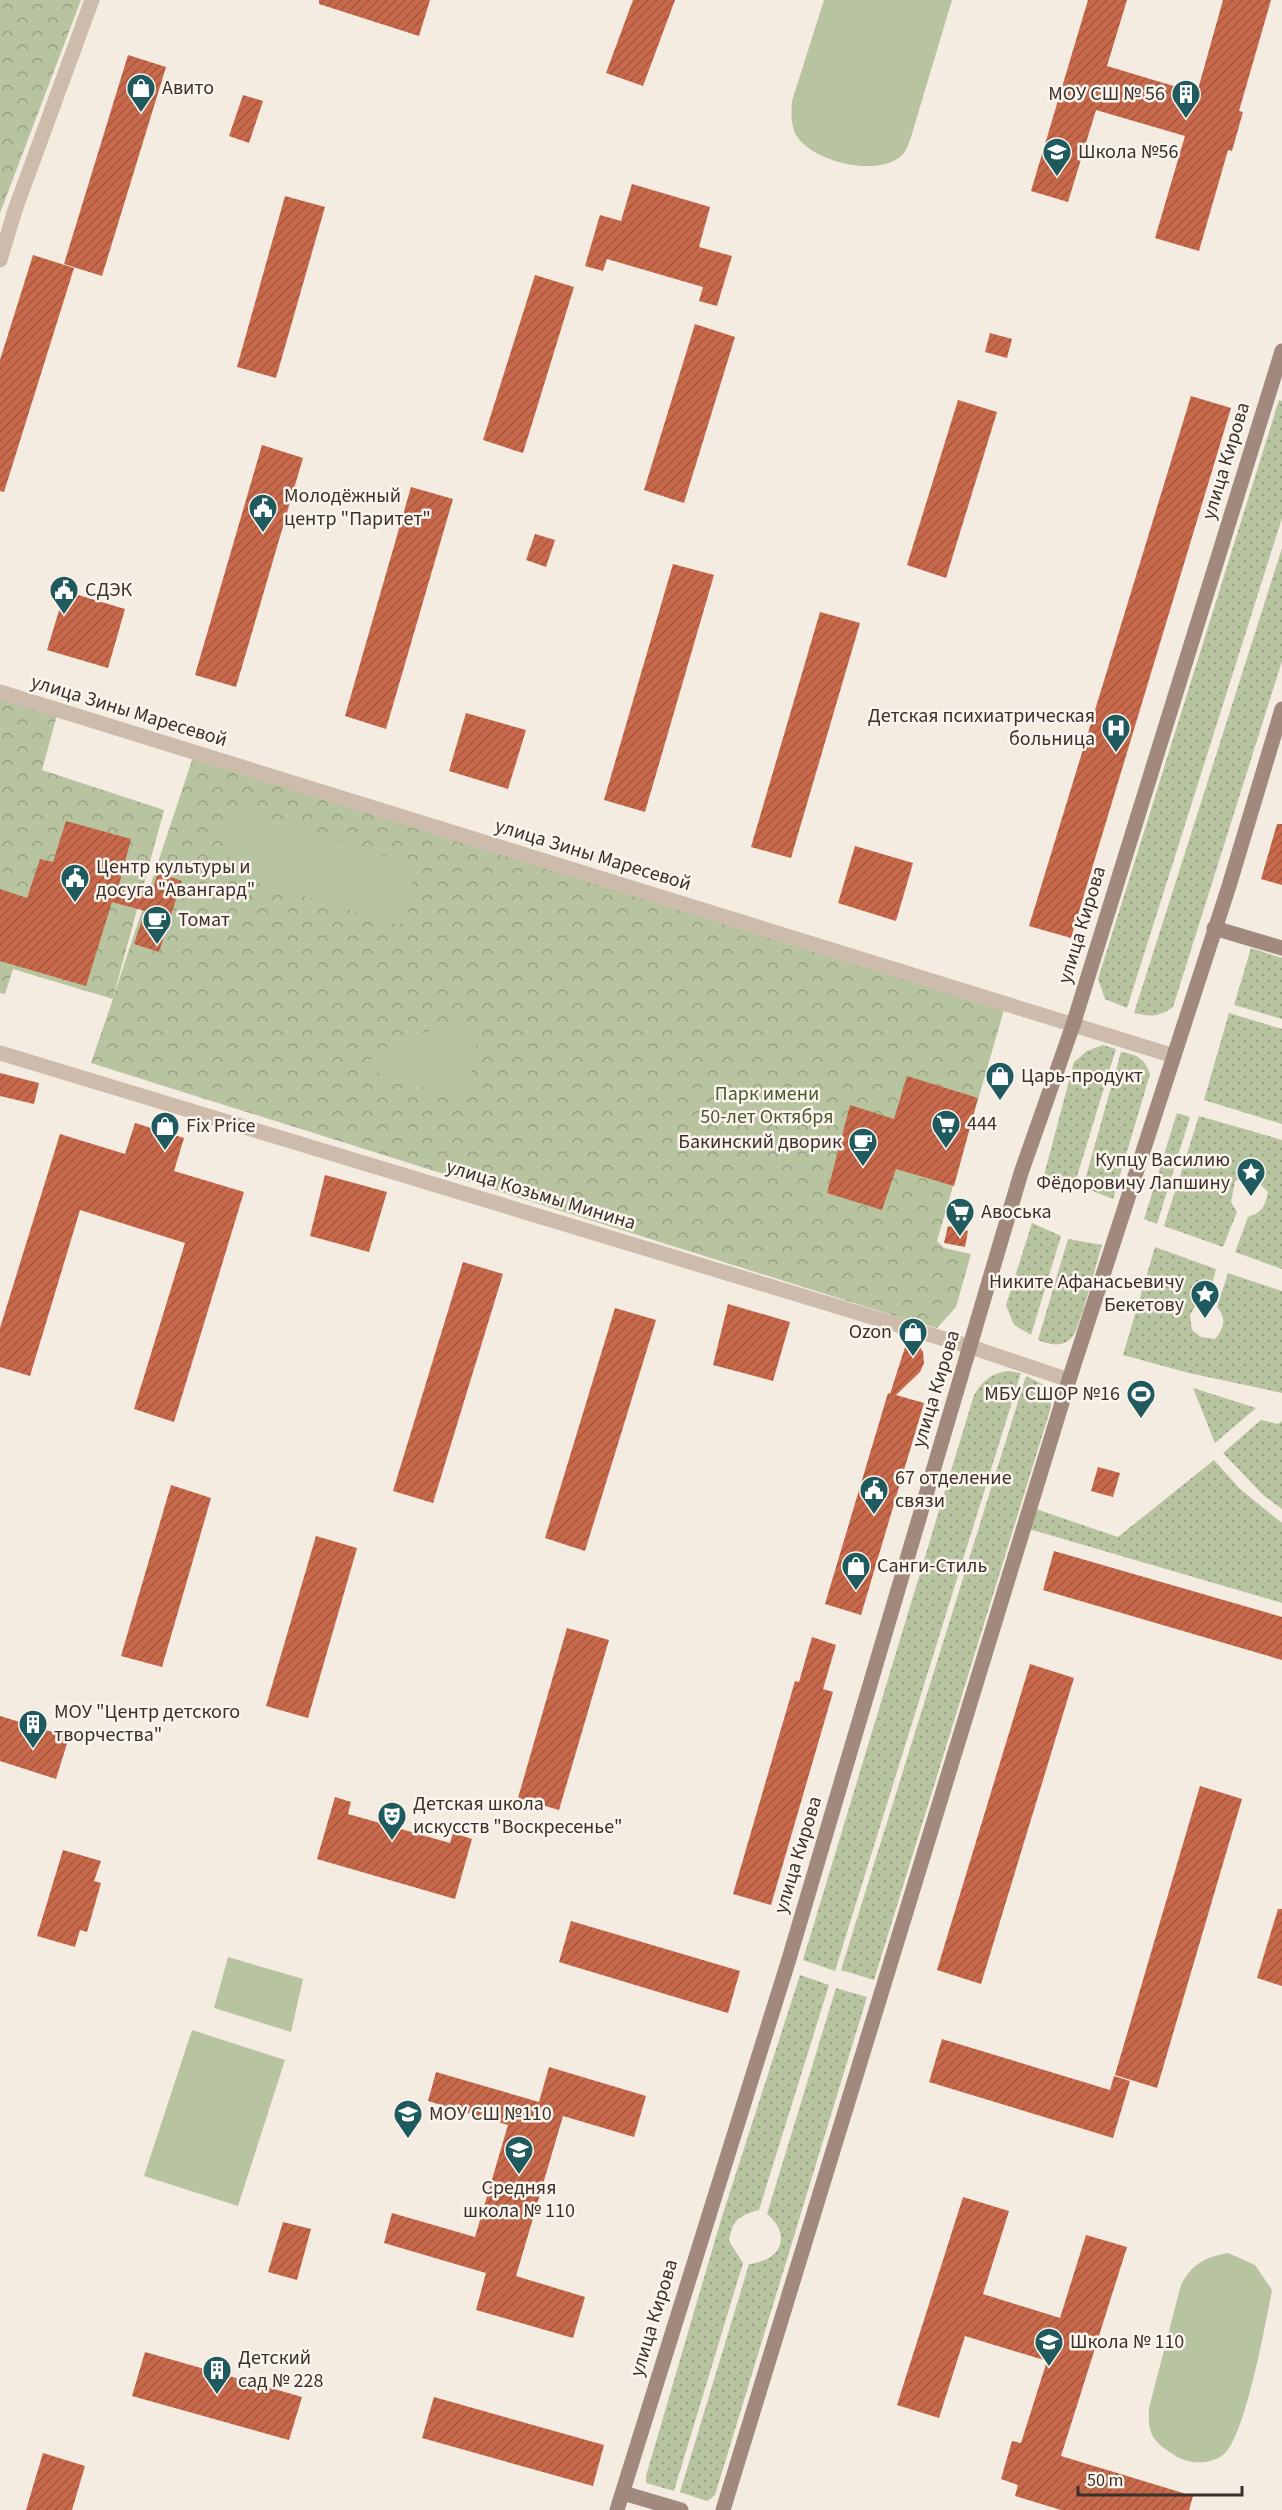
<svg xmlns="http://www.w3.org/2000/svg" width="1282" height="2510" viewBox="0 0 1282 2510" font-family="'Source Sans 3',sans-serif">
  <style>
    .grass { fill: url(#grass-dots) }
    .forest { fill: url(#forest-crowns) }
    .pitch { fill: #b8c4a0 }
    .building { fill: url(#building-hatch) }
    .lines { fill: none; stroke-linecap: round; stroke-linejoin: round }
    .tertiary { stroke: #cdbbac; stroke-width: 15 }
    .secondary { stroke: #a18a7d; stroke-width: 15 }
    .labels { text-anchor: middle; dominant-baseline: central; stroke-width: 5; stroke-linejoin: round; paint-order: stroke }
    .poi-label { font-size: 20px; fill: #3b302b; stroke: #fbf5ee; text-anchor: start }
    .street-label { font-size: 20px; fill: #3b302b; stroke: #fbf5ee }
    .park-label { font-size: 20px; fill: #4a5a2e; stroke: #fbf5ee }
  </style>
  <defs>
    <pattern id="grass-dots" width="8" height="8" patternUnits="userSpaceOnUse" patternTransform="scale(1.5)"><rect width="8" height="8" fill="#b8c4a0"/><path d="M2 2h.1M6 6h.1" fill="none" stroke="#97a083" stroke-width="1.8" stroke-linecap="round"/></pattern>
    <pattern id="forest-crowns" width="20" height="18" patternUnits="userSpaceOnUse" patternTransform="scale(1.5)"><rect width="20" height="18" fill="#b8c4a0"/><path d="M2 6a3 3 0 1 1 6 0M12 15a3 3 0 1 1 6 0" fill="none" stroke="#97a083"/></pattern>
    <pattern id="building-hatch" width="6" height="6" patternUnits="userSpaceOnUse" patternTransform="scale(1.5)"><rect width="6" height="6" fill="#c8694b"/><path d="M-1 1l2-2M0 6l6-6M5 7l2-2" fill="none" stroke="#a4573f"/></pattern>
  </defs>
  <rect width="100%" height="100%" fill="#f4ebe1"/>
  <g class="grass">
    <path d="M 1279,400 L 1282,401 L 1282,518 L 1127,1008 L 1105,999 L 1098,979 Z"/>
    <path d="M 1282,548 L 1282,661 L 1173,1007 C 1159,1017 1150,1017 1134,1013 Z"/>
    <path d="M 1251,948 L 1282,958 L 1282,1019 L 1234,1005 Z"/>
    <path d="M 1229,1013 L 1282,1029 L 1282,1124 L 1204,1100 Z"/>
    <path d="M 1103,1045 L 1116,1049 L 1074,1186 L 1043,1179 L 1074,1062 L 1087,1051 Z"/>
    <path d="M 1121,1052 C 1138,1055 1144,1058 1150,1074 L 1113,1199 L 1083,1187 Z"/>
    <path d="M 1177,1113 L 1190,1117 L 1157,1224 L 1144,1219 Z"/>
    <path d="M 1199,1116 L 1282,1140 L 1282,1269 L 1235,1252 L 1248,1217 C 1263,1212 1265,1206 1268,1192 L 1259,1183 L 1243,1178 L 1235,1181 L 1231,1202 L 1237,1212 L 1223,1247 L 1164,1226 Z"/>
    <path d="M 1032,1223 L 1061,1236 L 1031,1335 L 1014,1325 L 1006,1305 Z"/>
    <path d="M 1068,1239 L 1102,1245 C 1097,1261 1080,1327 1073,1336 C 1064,1348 1050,1345 1038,1340 Z"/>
    <path d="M 1155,1247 L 1216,1269 L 1207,1303 L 1196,1305 L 1190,1315 L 1192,1330 L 1201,1337 L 1215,1339 C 1224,1328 1227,1319 1217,1307 L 1228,1273 L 1282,1291 L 1282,1393 L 1189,1373 L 1123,1355 Z"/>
    <path d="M 1007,1371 L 1021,1373 L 835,1971 L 803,1960 L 974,1395 C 983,1381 990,1374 1007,1371 Z"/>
    <path d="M 1026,1376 L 1046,1386 L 1051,1396 L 1051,1407 L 874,1980 L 841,1970 Z"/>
    <path d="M 1193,1388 L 1256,1408 L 1215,1443 Z"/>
    <path d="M 1261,1420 L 1278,1424 L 1282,1421 L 1282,1509 L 1263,1495 L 1223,1453 Z"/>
    <path d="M 1214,1460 L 1240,1489 L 1282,1523 L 1282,1603 L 1029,1529 L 1036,1509 L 1118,1537 Z"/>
    <path d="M 800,1975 L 829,1985 L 759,2210 C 738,2216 733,2219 729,2241 L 743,2263 L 674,2491 L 646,2483 L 646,2476 L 720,2223 Z"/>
    <path d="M 836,1988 L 867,1997 L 715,2495 L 707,2501 L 680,2492 L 749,2264 C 780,2261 793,2236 767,2214 Z"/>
  </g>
  <g class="forest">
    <path d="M 0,0 L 81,0 L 0,213 Z"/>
    <path d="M 0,698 L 57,715 L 42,770 L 164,810 L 113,998 L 193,757 L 1004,1010 L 937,1241 L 944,1248 L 971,1254 L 956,1307 L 937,1328 L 911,1321 L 91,1063 L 113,999 L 13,969 L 5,994 L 0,993 Z"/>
  </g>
  <g class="pitch">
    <path d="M 824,0 L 952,0 L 911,137 C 909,142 907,150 903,154 C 881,179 809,162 795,133 C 791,123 791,112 792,101 Z"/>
    <path d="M 224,806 L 417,866 L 400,925 L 230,874 Z"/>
    <path d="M 452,1022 L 479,1030 L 466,1100 L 368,1070 L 373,1053 Z"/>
    <path d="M 228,1957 L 303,1979 L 291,2032 L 214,2008 Z"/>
    <path d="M 192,2030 L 285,2060 L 238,2206 L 144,2176 Z"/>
    <path d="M 1228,2253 L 1255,2265 L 1272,2290 C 1266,2321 1245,2439 1223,2455 C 1208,2466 1186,2464 1171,2453 C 1151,2439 1148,2433 1149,2408 L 1181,2285 C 1192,2264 1205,2257 1228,2253 Z"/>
  </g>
  <g class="building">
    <path d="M 319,0 L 430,0 L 419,36 L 319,4 Z"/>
    <path d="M 633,0 L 675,0 L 643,86 L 606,73 Z"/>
    <path d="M 1088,0 L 1127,0 L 1107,66 L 1197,93 L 1223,0 L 1271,0 L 1239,111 L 1243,112 L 1232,151 L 1228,150 L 1199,251 L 1155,238 L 1185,136 L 1096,110 L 1068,202 L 1031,191 Z"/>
    <path d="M 128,55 L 166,67 L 102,276 L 64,264 Z"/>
    <path d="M 243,95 L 263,101 L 249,143 L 229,136 Z"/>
    <path d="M 632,184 L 710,207 L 699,247 L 732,256 L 717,306 L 699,301 L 703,287 L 607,259 L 603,271 L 585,266 L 600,215 L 621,221 Z"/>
    <path d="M 285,196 L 325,207 L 276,378 L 237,367 Z"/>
    <path d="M 33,255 L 74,268 L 4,492 L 0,491 L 0,360 Z"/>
    <path d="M 535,275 L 574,287 L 523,453 L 483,440 Z"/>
    <path d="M 695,324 L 735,337 L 684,503 L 644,490 Z"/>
    <path d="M 990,333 L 1012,339 L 1007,358 L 985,352 Z"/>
    <path d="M 1191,396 L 1231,408 L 1071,938 L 1029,926 Z"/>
    <path d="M 958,400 L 997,412 L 946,578 L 907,565 Z"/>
    <path d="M 262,445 L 303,458 L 236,687 L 195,675 Z"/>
    <path d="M 411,487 L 453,499 L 386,729 L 345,716 Z"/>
    <path d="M 535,534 L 555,540 L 546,567 L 526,560 Z"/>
    <path d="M 673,564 L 714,575 L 645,812 L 604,800 Z"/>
    <path d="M 65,591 L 125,609 L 108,668 L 47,650 Z"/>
    <path d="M 820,612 L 860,623 L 791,858 L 751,847 Z"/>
    <path d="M 466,713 L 526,730 L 508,789 L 449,771 Z"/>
    <path d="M 66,821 L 131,839 L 119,885 L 151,893 L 158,873 L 182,881 L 159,952 L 134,944 L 145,911 L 112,902 L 86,986 L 0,961 L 0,889 L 27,898 L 40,859 L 53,862 Z"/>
    <path d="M 1277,824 L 1282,824 L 1282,885 L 1261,879 Z"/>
    <path d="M 855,846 L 913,863 L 896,921 L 838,903 Z"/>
    <path d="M 0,1073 L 39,1083 L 34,1104 L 0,1096 Z"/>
    <path d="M 907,1076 L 978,1098 L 954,1186 L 896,1169 L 882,1210 L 827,1193 L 850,1105 L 894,1119 Z"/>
    <path d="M 135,1123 L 184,1138 L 174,1171 L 244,1192 L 174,1422 L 134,1409 L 185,1243 L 80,1210 L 30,1376 L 0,1367 L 0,1328 L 60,1134 L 125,1154 Z"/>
    <path d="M 325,1175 L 387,1192 L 369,1252 L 310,1236 Z"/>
    <path d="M 948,1226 L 968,1231 L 965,1247 L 944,1243 Z"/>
    <path d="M 463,1262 L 503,1274 L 433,1503 L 393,1491 Z"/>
    <path d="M 728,1304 L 790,1322 L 773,1381 L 713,1365 Z"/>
    <path d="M 615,1308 L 656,1320 L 585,1551 L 545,1538 Z"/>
    <path d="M 908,1338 L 916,1341 L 923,1352 L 924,1363 L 920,1372 L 896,1395 L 924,1403 L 861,1615 L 825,1604 L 888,1393 L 890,1394 Z"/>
    <path d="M 1098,1467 L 1120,1473 L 1113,1497 L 1091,1491 Z"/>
    <path d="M 171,1485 L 211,1498 L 162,1667 L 121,1656 Z"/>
    <path d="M 316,1536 L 357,1548 L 308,1718 L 266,1706 Z"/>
    <path d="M 1054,1551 L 1282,1617 L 1282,1660 L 1043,1590 Z"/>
    <path d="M 567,1628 L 609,1640 L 559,1810 L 518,1798 Z"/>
    <path d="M 812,1637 L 836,1645 L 823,1689 L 833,1692 L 771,1905 L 733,1894 L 795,1681 L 799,1682 Z"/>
    <path d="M 1030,1664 L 1074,1678 L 981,1984 L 937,1970 Z"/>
    <path d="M 0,1716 L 69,1737 L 56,1779 L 0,1761 Z"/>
    <path d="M 1200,1786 L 1242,1799 L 1157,2088 L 1115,2075 Z"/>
    <path d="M 335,1797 L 351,1802 L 348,1814 L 450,1843 L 453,1833 L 472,1839 L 455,1899 L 317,1859 Z"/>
    <path d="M 63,1850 L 101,1861 L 94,1881 L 101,1883 L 87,1932 L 80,1930 L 75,1947 L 37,1936 Z"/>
    <path d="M 1278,1909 L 1282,1909 L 1282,1986 L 1257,1978 Z"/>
    <path d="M 571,1921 L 740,1971 L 728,2013 L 559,1962 Z"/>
    <path d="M 942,2039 L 1110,2090 L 1114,2076 L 1130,2081 L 1113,2138 L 929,2082 Z"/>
    <path d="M 549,2067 L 646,2096 L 634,2137 L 563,2116 L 516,2276 L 585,2297 L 573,2338 L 476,2310 L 486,2273 L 384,2243 L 392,2213 L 475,2237 L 508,2125 L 428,2101 L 436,2072 L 539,2102 Z"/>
    <path d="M 963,2197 L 1009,2211 L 983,2294 L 1060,2318 L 1086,2235 L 1127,2247 L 1061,2456 L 1193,2496 L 1189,2510 L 1061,2510 L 1015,2496 L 1018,2485 L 1001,2479 L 1012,2441 L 1021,2443 L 1047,2361 L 965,2336 L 939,2418 L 897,2405 Z"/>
    <path d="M 283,2222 L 311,2229 L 297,2280 L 268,2272 Z"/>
    <path d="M 145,2352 L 302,2397 L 289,2440 L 132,2396 Z"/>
    <path d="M 434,2397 L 604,2445 L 593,2486 L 422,2438 Z"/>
    <path d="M 43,2453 L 85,2466 L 72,2510 L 26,2510 Z"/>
  </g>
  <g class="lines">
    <g class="tertiary">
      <path d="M 0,260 L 15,210 L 92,0"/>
      <path d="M 0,692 L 1174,1056"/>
      <path d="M 0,1053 L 971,1347 L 1069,1380"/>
    </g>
    <g class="secondary">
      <path d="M 1214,928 L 1282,948"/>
      <path d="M 623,2493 L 681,2510"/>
      <path d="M 617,2510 L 789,1959 L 1021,1173 L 1073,1025 L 1282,351"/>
      <path d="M 723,2510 L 1069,1380 L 1229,886 L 1282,709"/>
    </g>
  </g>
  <defs>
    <g id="shop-pin" transform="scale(1.5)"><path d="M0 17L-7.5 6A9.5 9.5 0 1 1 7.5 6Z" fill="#1f5a5e" stroke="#fbf5ee"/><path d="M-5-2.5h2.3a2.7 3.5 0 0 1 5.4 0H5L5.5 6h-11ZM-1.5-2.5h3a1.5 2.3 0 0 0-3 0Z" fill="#fff"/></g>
    <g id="building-pin" transform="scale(1.5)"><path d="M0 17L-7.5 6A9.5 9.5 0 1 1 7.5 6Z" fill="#1f5a5e" stroke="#fbf5ee"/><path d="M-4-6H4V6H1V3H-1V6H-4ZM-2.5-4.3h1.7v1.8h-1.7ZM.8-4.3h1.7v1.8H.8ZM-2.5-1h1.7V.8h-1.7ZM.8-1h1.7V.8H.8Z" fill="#fff"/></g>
    <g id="school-pin" transform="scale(1.5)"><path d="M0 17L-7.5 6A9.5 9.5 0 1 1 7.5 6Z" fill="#1f5a5e" stroke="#fbf5ee"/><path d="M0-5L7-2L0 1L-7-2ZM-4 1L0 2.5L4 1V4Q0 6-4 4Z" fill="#fff"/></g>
    <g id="civic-pin" transform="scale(1.5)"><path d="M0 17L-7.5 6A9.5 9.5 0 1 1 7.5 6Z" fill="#1f5a5e" stroke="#fbf5ee"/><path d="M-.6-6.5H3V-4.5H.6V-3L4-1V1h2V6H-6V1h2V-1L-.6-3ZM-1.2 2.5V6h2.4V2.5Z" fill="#fff"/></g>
    <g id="hospital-pin" transform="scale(1.5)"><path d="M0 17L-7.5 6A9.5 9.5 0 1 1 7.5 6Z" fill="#1f5a5e" stroke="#fbf5ee"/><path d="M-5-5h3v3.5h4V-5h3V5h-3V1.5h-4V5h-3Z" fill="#fff"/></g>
    <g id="cafe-pin" transform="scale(1.5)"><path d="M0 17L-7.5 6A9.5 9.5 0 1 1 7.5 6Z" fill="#1f5a5e" stroke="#fbf5ee"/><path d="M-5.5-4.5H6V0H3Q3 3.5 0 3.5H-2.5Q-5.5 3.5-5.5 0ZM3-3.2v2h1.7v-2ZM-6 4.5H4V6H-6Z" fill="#fff"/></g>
    <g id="supermarket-pin" transform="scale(1.5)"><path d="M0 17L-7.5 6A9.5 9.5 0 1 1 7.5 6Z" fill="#1f5a5e" stroke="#fbf5ee"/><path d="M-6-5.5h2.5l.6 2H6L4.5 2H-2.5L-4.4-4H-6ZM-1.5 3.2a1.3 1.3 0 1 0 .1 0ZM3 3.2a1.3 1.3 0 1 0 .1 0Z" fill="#fff"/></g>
    <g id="sight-pin" transform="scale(1.5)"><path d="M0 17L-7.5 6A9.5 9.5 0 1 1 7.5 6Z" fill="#1f5a5e" stroke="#fbf5ee"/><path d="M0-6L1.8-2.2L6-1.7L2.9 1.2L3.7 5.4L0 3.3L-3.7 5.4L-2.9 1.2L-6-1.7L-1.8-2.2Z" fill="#fff"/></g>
    <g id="stadium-pin" transform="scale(1.5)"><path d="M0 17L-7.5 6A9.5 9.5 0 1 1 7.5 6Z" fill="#1f5a5e" stroke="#fbf5ee"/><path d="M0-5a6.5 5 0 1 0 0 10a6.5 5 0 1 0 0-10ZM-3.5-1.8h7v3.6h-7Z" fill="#fff"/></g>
    <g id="theatre-pin" transform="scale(1.5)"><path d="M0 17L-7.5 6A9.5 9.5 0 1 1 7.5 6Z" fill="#1f5a5e" stroke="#fbf5ee"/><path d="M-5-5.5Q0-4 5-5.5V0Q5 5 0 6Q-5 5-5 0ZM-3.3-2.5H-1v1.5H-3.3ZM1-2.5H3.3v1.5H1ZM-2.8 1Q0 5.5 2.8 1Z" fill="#fff"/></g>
  </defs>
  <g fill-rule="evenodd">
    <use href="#shop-pin" x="141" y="88"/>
    <use href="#building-pin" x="1186" y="94"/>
    <use href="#school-pin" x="1057" y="152"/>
    <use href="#civic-pin" x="263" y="508"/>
    <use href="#civic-pin" x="64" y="590"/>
    <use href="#hospital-pin" x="1116" y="728"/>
    <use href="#civic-pin" x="75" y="878"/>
    <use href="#cafe-pin" x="157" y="920"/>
    <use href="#shop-pin" x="1000" y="1076"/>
    <use href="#supermarket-pin" x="946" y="1124"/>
    <use href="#shop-pin" x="165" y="1126"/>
    <use href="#cafe-pin" x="863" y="1142"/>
    <use href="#sight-pin" x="1251" y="1172"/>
    <use href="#supermarket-pin" x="960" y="1212"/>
    <use href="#sight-pin" x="1205" y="1294"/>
    <use href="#shop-pin" x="913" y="1332"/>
    <use href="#stadium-pin" x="1141" y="1394"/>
    <use href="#civic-pin" x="874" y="1490"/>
    <use href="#shop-pin" x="856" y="1566"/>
    <use href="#building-pin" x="33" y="1724"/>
    <use href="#theatre-pin" x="392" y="1816"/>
    <use href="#school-pin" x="408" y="2114"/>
    <use href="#school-pin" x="519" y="2150"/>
    <use href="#school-pin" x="1049" y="2342"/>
    <use href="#building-pin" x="217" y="2370"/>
  </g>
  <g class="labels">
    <g class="poi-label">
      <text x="162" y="88">Авито</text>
      <text x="1165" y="94" text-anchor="end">МОУ СШ № 56</text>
      <text x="1078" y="152">Школа №56</text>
      <text x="284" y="496">Молодёжный<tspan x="284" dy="23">центр "Паритет"</tspan></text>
      <text x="85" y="590">СДЭК</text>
      <text x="1095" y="716" text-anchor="end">Детская психиатрическая<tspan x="1095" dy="23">больница</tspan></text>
      <text x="96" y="867">Центр культуры и<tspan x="96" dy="23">досуга "Авангард"</tspan></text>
      <text x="178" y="920">Томат</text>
      <text x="1021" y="1076">Царь-продукт</text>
      <text x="967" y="1124">444</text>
      <text x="186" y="1126">Fix Price</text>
      <text x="842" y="1142" text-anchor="end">Бакинский дворик</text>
      <text x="1230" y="1160" text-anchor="end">Купцу Василию<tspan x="1230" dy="23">Фёдоровичу Лапшину</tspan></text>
      <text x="981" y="1212">Авоська</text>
      <text x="1184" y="1282" text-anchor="end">Никите Афанасьевичу<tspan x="1184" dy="23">Бекетову</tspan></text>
      <text x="892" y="1332" text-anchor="end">Ozon</text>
      <text x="1120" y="1394" text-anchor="end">МБУ СШОР №16</text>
      <text x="895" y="1478">67 отделение<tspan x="895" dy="23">связи</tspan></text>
      <text x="877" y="1566">Санги-Стиль</text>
      <text x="54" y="1712">МОУ "Центр детского<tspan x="54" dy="23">творчества"</tspan></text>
      <text x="413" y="1804">Детская школа<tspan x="413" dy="23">искусств "Воскресенье"</tspan></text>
      <text x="429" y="2114">МОУ СШ №110</text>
      <text x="519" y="2188" text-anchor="middle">Средняя<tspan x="519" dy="23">школа № 110</tspan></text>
      <text x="1070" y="2342">Школа № 110</text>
      <text x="238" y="2358">Детский<tspan x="238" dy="23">сад № 228</tspan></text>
    </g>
    <g class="street-label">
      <text transform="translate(1226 461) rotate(-73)">улица Кирова</text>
      <text transform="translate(129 711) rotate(17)">улица Зины Маресевой</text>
      <text transform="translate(593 855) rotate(17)">улица Зины Маресевой</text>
      <text transform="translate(1082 925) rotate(-73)">улица Кирова</text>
      <text transform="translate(541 1195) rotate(17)">улица Козьмы Минина</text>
      <text transform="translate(936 1389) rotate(-73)">улица Кирова</text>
      <text transform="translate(798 1855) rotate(-73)">улица Кирова</text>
      <text transform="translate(654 2318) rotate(-73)">улица Кирова</text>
    </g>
    <g class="park-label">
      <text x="767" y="1094">Парк имени<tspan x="767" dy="23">50-лет Октября</tspan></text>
    </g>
  </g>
  <path d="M1078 2486v9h164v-9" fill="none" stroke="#3b302b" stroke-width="3"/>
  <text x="1087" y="2486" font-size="18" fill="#3b302b" stroke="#fbf5ee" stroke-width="4.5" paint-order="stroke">50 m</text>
</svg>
